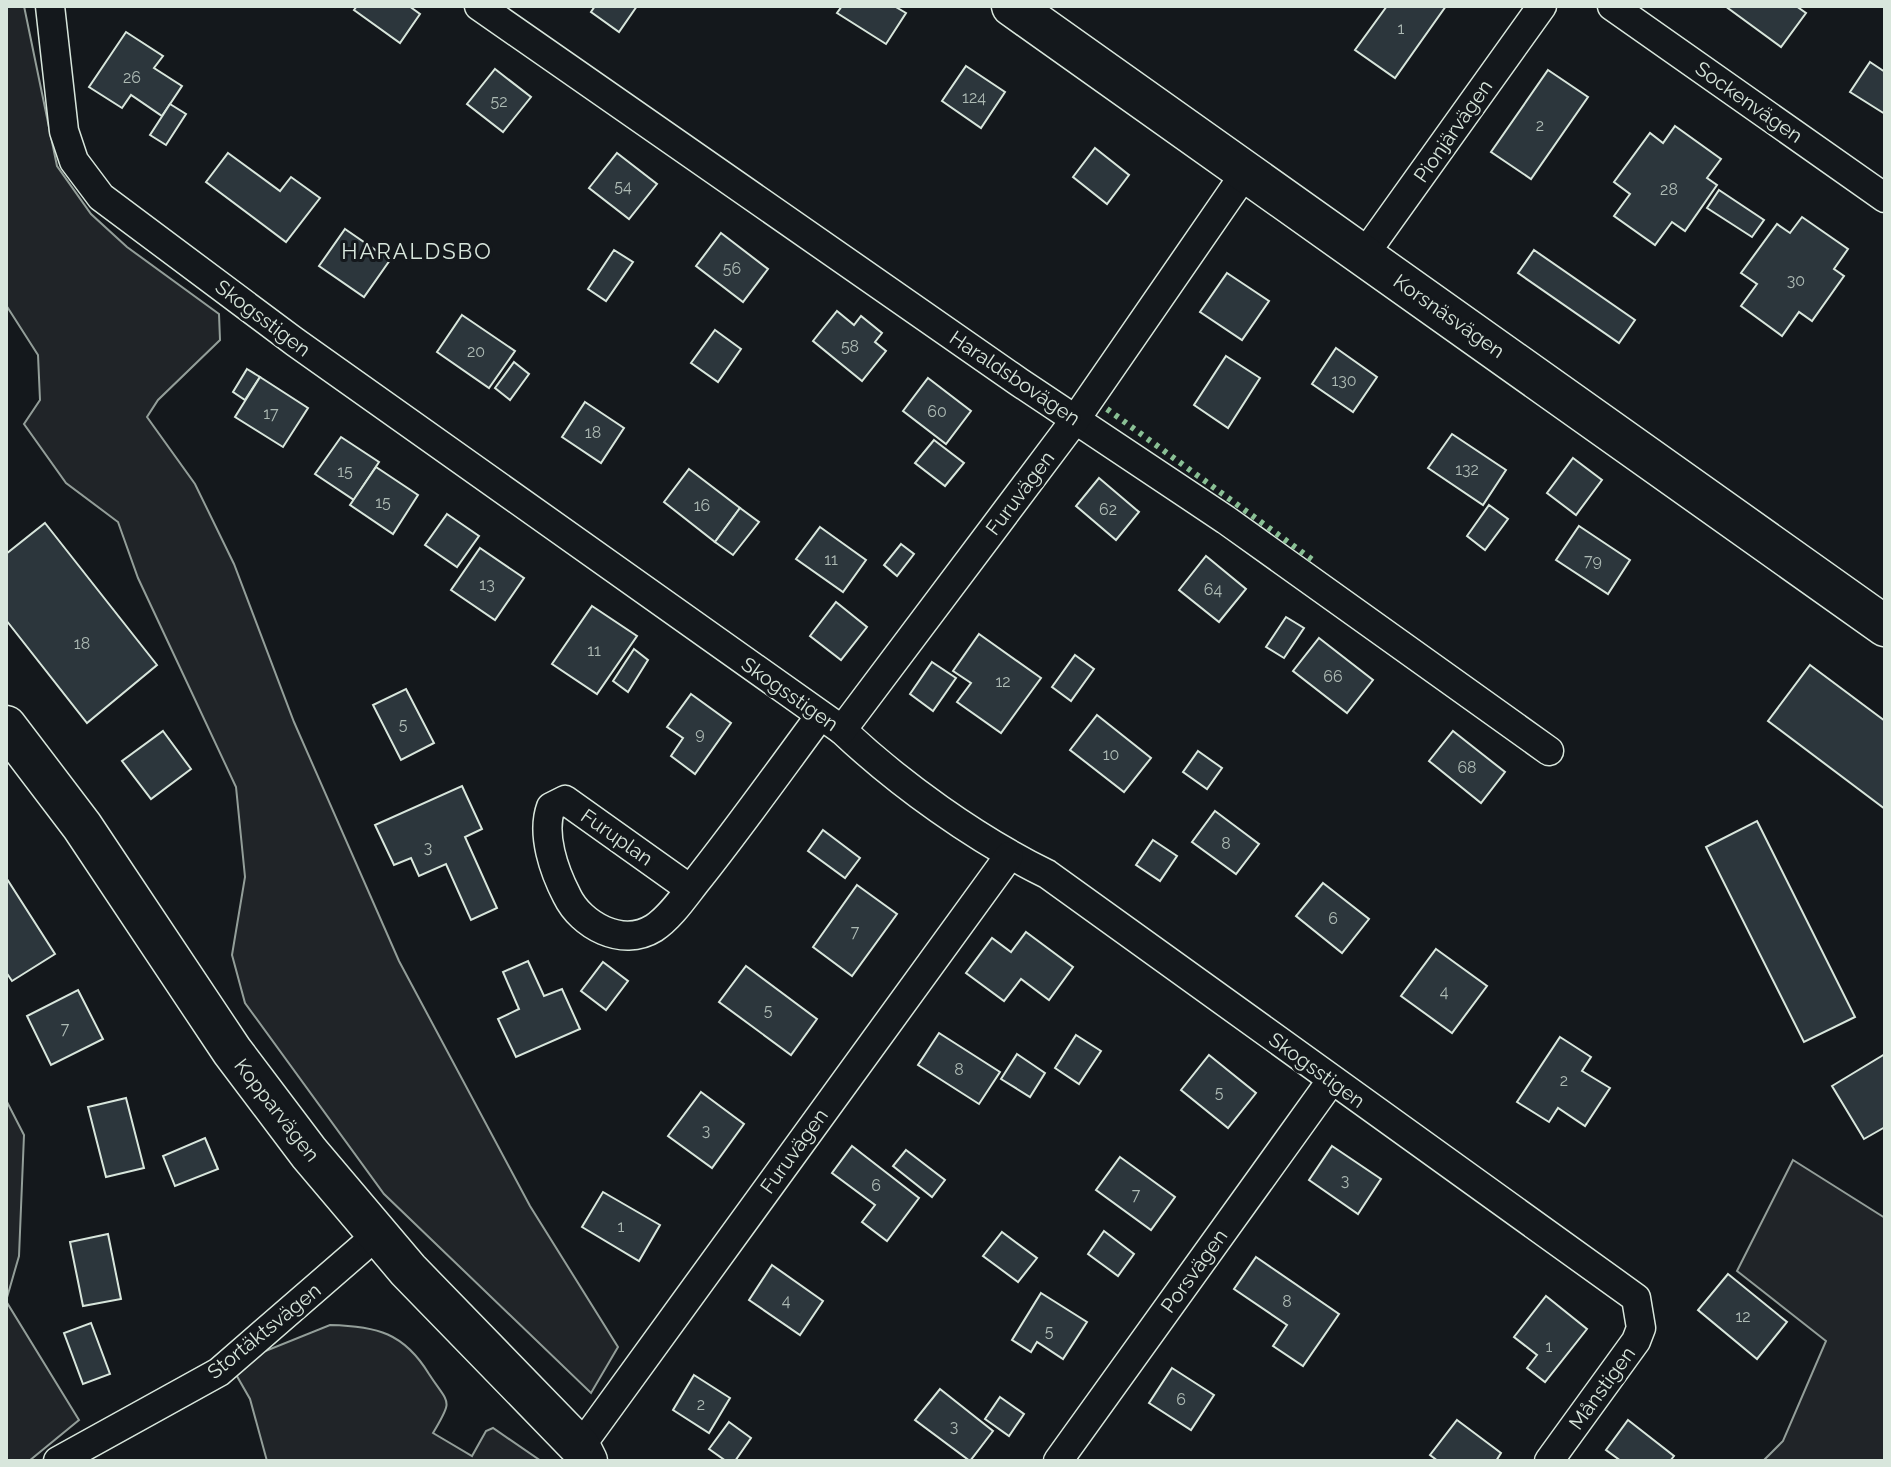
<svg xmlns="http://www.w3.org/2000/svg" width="1891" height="1467" viewBox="0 0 1891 1467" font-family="Raleway,sans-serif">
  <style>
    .green { fill: #202428; stroke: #939e99; stroke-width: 2 }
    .building { fill: #2c363c; stroke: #d8e6dc; stroke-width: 2 }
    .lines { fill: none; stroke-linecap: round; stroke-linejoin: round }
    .street-casing { stroke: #d8e6dc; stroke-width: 31 }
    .secondary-casing { stroke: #d8e6dc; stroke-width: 43 }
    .street { stroke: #14181c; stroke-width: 28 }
    .secondary { stroke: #14181c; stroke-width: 40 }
    .hedge { stroke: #8ac095; stroke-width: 6; stroke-dasharray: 4 6; stroke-linecap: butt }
    .labels { text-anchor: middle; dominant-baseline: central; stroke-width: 6; stroke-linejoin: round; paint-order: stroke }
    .number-label { font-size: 16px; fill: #adbab4 }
    .street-label { font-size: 20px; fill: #d8e6dc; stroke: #14181c }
    .neighbourhood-label { font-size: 22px; letter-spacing: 2px; fill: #d8e6dc; stroke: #14181c }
  </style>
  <rect width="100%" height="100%" fill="#14181c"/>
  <g class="green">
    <path d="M 6,6 L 24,6 L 57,166 L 91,214 L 127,247 L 219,314 L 220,340 L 158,400 L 147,417 L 195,484 L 234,564 L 294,722 L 399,961 L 530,1206 L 618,1347 L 591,1393 L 384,1194 L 245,1003 L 232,955 L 245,877 L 236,787 L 138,578 L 118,522 L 66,483 L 24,424 L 40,400 L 38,355 L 6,305 Z"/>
    <path d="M 6,1100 L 24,1135 L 19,1256 L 6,1301 L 79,1420 L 29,1461 L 6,1461 Z"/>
    <path d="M 1793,1160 L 1885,1218 L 1885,1461 L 1763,1461 L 1783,1441 L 1826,1341 L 1737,1271 Z"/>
    <path d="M 330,1325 C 377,1326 404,1333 429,1374 C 449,1405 454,1398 433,1433 L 472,1456 L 486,1431 L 493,1428 L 541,1461 L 267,1461 L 250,1399 L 234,1371 L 253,1356 Z"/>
  </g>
  <g class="building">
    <path d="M 357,6 L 409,6 L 420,14 L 400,43 L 354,10 Z"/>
    <path d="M 595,6 L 637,6 L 619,32 L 591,12 Z"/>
    <path d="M 842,6 L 894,6 L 906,13 L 886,44 L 837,13 Z"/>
    <path d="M 1387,6 L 1446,6 L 1395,78 L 1355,50 Z"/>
    <path d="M 1725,6 L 1796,6 L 1806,13 L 1781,47 Z"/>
    <path d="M 126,32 L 163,56 L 154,68 L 182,86 L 162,116 L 131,95 L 122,108 L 89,87 Z"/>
    <path d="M 1870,62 L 1885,72 L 1885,114 L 1850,92 Z"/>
    <path d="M 966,66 L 1005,92 L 981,128 L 942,101 Z"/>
    <path d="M 495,69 L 531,97 L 503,132 L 467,104 Z"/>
    <path d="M 1548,70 L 1588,97 L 1531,179 L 1491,152 Z"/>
    <path d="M 170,104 L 186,114 L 166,145 L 150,135 Z"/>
    <path d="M 1675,126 L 1721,159 L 1707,178 L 1717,185 L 1685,231 L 1672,222 L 1655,245 L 1614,216 L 1630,194 L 1614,182 L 1650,133 L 1663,143 Z"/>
    <path d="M 1095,148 L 1129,175 L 1107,204 L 1073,177 Z"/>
    <path d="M 228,153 L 280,191 L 291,177 L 320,198 L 286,242 L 206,182 Z"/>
    <path d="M 617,153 L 657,184 L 629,219 L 589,188 Z"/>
    <path d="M 1719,190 L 1764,220 L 1752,237 L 1707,208 Z"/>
    <path d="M 1802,217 L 1848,249 L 1834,269 L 1844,276 L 1812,321 L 1799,312 L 1782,336 L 1741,306 L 1757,284 L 1741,273 L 1777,224 L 1790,233 Z"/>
    <path d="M 345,229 L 390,260 L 364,297 L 319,266 Z"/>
    <path d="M 721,233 L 768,269 L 743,302 L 696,266 Z"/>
    <path d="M 614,250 L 633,262 L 606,301 L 588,289 Z"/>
    <path d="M 1534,250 L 1635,320 L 1619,343 L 1518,273 Z"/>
    <path d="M 1227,273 L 1269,301 L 1242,340 L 1200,312 Z"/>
    <path d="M 837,311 L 854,325 L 861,316 L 882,333 L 875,342 L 886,351 L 862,381 L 813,341 Z"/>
    <path d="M 462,315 L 515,351 L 489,388 L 437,352 Z"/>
    <path d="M 715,330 L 741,349 L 718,382 L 691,363 Z"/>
    <path d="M 1336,348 L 1377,377 L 1353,412 L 1312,384 Z"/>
    <path d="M 1226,356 L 1260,378 L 1228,428 L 1194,405 Z"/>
    <path d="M 514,362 L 529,374 L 510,400 L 495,388 Z"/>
    <path d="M 247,369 L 260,377 L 245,400 L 233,392 Z"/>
    <path d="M 260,377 L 308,408 L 283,447 L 235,417 Z"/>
    <path d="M 928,378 L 971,411 L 946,444 L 903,411 Z"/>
    <path d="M 585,402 L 624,428 L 601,463 L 562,437 Z"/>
    <path d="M 1452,434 L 1506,470 L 1483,505 L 1428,468 Z"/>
    <path d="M 341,437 L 379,462 L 354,500 L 315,474 Z"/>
    <path d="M 934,440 L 964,463 L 945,486 L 915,463 Z"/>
    <path d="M 1573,458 L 1602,480 L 1576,515 L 1547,493 Z"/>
    <path d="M 376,467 L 418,495 L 393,534 L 350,505 Z"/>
    <path d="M 689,469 L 740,508 L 715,542 L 664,502 Z"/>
    <path d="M 1099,478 L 1139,512 L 1116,540 L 1076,506 Z"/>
    <path d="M 1489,505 L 1508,519 L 1485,550 L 1467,536 Z"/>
    <path d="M 740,508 L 759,522 L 733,555 L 715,542 Z"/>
    <path d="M 447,514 L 479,536 L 457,567 L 425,545 Z"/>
    <path d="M 45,523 L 157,665 L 87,723 L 6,620 L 6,554 Z"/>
    <path d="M 1579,526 L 1630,560 L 1608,594 L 1556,560 Z"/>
    <path d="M 820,527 L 866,560 L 843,592 L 796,559 Z"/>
    <path d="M 901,544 L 914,554 L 897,576 L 884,565 Z"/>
    <path d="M 480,548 L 524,578 L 495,620 L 451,590 Z"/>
    <path d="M 1206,556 L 1246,589 L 1219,622 L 1179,590 Z"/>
    <path d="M 836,602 L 867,627 L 841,660 L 810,636 Z"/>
    <path d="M 592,606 L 637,636 L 597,694 L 552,664 Z"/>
    <path d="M 1286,617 L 1304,628 L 1284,658 L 1266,647 Z"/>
    <path d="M 979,634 L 1041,678 L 1001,733 L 957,702 L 971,683 L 953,671 Z"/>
    <path d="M 1319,638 L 1373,680 L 1347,713 L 1293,671 Z"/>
    <path d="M 634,649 L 648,660 L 628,692 L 613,681 Z"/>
    <path d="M 1075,655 L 1094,669 L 1071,701 L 1052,687 Z"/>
    <path d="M 932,662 L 956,678 L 933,711 L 910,694 Z"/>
    <path d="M 1810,665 L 1885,721 L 1885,809 L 1768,721 Z"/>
    <path d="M 406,689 L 434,743 L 401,760 L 373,705 Z"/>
    <path d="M 691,694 L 731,723 L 695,774 L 671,756 L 683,738 L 667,727 Z"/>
    <path d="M 1097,715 L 1151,758 L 1124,792 L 1070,750 Z"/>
    <path d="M 163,731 L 191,769 L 151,799 L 122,761 Z"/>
    <path d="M 1453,731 L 1505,772 L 1481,803 L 1429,761 Z"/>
    <path d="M 1198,751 L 1222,768 L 1207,789 L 1183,772 Z"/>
    <path d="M 462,786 L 482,829 L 465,837 L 497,908 L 471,920 L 446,864 L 419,876 L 411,858 L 394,865 L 375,825 Z"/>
    <path d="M 1215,811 L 1259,844 L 1236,874 L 1192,842 Z"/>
    <path d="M 1757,821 L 1855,1017 L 1804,1042 L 1706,847 Z"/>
    <path d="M 823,830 L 860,858 L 845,878 L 808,851 Z"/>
    <path d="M 1153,840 L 1177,856 L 1160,881 L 1136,865 Z"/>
    <path d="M 7,879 L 55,954 L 12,981 L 6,972 Z"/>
    <path d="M 1323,883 L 1369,919 L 1342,953 L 1296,916 Z"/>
    <path d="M 857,885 L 897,914 L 852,976 L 813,947 Z"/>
    <path d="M 1026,932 L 1073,967 L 1049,1000 L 1021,979 L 1004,1001 L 966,973 L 992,938 L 1011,952 Z"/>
    <path d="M 1436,949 L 1487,986 L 1452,1033 L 1401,996 Z"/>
    <path d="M 528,961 L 544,996 L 562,989 L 580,1029 L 516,1057 L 498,1019 L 519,1009 L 503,972 Z"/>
    <path d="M 603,962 L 628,981 L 606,1010 L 581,991 Z"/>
    <path d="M 746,966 L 817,1019 L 791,1055 L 719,1002 Z"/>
    <path d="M 78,990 L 103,1039 L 51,1065 L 27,1016 Z"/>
    <path d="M 939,1033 L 1000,1072 L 979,1104 L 918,1065 Z"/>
    <path d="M 1076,1035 L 1101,1051 L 1079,1084 L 1055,1068 Z"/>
    <path d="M 1560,1037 L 1591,1057 L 1582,1071 L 1610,1088 L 1585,1126 L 1558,1108 L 1549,1122 L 1517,1102 Z"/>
    <path d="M 1017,1054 L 1045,1073 L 1030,1097 L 1001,1079 Z"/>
    <path d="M 1885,1054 L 1885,1127 L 1864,1139 L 1832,1086 Z"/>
    <path d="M 1209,1055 L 1256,1093 L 1228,1128 L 1181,1090 Z"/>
    <path d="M 701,1092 L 744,1124 L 712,1168 L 668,1136 Z"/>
    <path d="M 126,1098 L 144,1168 L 106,1177 L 88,1107 Z"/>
    <path d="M 205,1138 L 218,1169 L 175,1186 L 163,1156 Z"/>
    <path d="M 852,1146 L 919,1198 L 887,1241 L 862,1222 L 875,1205 L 832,1173 Z"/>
    <path d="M 1332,1146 L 1381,1179 L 1358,1214 L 1309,1180 Z"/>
    <path d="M 906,1150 L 945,1180 L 932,1197 L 893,1166 Z"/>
    <path d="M 1120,1157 L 1175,1197 L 1151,1230 L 1096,1190 Z"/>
    <path d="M 603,1192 L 660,1225 L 639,1261 L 582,1227 Z"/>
    <path d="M 1104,1231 L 1134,1254 L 1118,1276 L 1088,1254 Z"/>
    <path d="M 1002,1232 L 1037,1258 L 1018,1282 L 983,1256 Z"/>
    <path d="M 108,1234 L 121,1299 L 83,1306 L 70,1242 Z"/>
    <path d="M 1256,1257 L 1339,1314 L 1303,1366 L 1273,1346 L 1287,1325 L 1234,1289 Z"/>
    <path d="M 772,1265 L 823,1301 L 800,1335 L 749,1300 Z"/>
    <path d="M 1728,1274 L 1787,1322 L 1757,1359 L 1698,1310 Z"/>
    <path d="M 1041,1293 L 1087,1322 L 1063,1359 L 1037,1342 L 1031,1352 L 1012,1340 Z"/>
    <path d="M 1546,1296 L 1587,1329 L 1545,1382 L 1527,1368 L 1537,1355 L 1514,1337 Z"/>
    <path d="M 91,1323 L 110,1374 L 83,1384 L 64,1333 Z"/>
    <path d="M 1172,1368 L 1214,1395 L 1191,1430 L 1149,1403 Z"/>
    <path d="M 694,1375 L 730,1398 L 709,1433 L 673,1410 Z"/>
    <path d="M 940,1389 L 993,1431 L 970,1461 L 915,1420 Z"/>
    <path d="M 1000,1397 L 1024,1414 L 1009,1436 L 985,1419 Z"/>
    <path d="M 1457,1420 L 1501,1453 L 1496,1461 L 1438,1461 L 1430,1455 Z"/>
    <path d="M 1628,1420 L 1674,1456 L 1670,1461 L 1621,1461 L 1606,1450 Z"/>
    <path d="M 729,1422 L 751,1438 L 735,1461 L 726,1461 L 709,1449 Z"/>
  </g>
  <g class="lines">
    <g class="street-casing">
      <g id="street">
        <path d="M 50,6 L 64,131 L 74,161 L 101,197 L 295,342 L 842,730 C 899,784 976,839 1047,874 L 1636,1298 L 1641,1328 L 1636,1341 L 1549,1461"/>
        <path d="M 479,6 L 1019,382 L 1226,520 L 1549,751"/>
        <path d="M 1612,6 L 1885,198"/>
        <path d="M 1364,255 L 1542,6"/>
        <path d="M 842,730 L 1075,420 L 1246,172"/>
        <path d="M 690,889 L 565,800 L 551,807 C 541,834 554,871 567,896 C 581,925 622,948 654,928 C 671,917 686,894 699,878 C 741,825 780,770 820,716"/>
        <path d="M 580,1447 L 1009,856"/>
        <path d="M 58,1461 L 219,1372 L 378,1234"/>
        <path d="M 1058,1461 L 1331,1081"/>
      </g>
    </g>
    <g class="secondary-casing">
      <g id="secondary">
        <path d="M 1012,6 L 1885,626"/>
        <path d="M 6,726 L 82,826 L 232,1051 L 309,1153 L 408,1270 L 580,1447 L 587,1461"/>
      </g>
    </g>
    <use href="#street" class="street"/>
    <use href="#secondary" class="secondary"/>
    <path class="hedge" d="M 1107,409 L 1314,561"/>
  </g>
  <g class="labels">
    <g class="number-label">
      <text x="1401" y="28">1</text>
      <text x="132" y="77">26</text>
      <text x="974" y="97">124</text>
      <text x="499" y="101">52</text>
      <text x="1540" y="125">2</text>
      <text x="623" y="186">54</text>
      <text x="1669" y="189">28</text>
      <text x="732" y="268">56</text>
      <text x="1796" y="280">30</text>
      <text x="850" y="346">58</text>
      <text x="476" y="351">20</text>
      <text x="1344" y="380">130</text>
      <text x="937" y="411">60</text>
      <text x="271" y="413">17</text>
      <text x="593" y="432">18</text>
      <text x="1467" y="469">132</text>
      <text x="345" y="471">15</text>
      <text x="383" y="502">15</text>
      <text x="702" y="505">16</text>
      <text x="1108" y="509">62</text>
      <text x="831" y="559">11</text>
      <text x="1593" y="560">79</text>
      <text x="487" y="584">13</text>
      <text x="1213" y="589">64</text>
      <text x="82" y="643">18</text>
      <text x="594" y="650">11</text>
      <text x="1333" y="676">66</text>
      <text x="1003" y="681">12</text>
      <text x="403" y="724">5</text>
      <text x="700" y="733">9</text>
      <text x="1111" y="754">10</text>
      <text x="1467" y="767">68</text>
      <text x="1226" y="843">8</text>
      <text x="428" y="847">3</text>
      <text x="1333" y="918">6</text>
      <text x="855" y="931">7</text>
      <text x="1444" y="991">4</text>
      <text x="768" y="1010">5</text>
      <text x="65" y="1028">7</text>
      <text x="959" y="1069">8</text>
      <text x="1564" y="1080">2</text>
      <text x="1219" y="1092">5</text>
      <text x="706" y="1130">3</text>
      <text x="1345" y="1180">3</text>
      <text x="876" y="1185">6</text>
      <text x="1136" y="1194">7</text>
      <text x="621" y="1226">1</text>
      <text x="786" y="1300">4</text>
      <text x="1287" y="1301">8</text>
      <text x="1743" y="1316">12</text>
      <text x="1049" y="1331">5</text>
      <text x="1549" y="1346">1</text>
      <text x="1181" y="1399">6</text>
      <text x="701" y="1404">2</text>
      <text x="954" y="1426">3</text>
    </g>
    <g class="street-label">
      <text transform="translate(1749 102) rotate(35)">Sockenvägen</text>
      <text transform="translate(1453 131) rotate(-55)">Pionjärvägen</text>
      <text transform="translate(1449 316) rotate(35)">Korsnäsvägen</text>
      <text transform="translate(263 318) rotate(37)">Skogsstigen</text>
      <text transform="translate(1015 378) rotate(34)">Haraldsbovägen</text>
      <text transform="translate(1020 493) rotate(-53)">Furuvägen</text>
      <text transform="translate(790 694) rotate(35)">Skogsstigen</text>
      <text transform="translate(617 837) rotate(35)">Furuplan</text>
      <text transform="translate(1317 1070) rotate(36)">Skogsstigen</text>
      <text transform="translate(277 1110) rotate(52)">Kopparvägen</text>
      <text transform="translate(794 1151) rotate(-54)">Furuvägen</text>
      <text transform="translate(1194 1271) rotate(-54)">Porsvägen</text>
      <text transform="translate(264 1331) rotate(-39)">Stortäktsvägen</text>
      <text transform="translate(1602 1388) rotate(-54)">Månstigen</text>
    </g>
    <g class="neighbourhood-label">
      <text x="417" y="251">HARALDSBO</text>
    </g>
  </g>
  <rect width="1891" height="1467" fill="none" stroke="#d8e6dc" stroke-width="16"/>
</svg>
